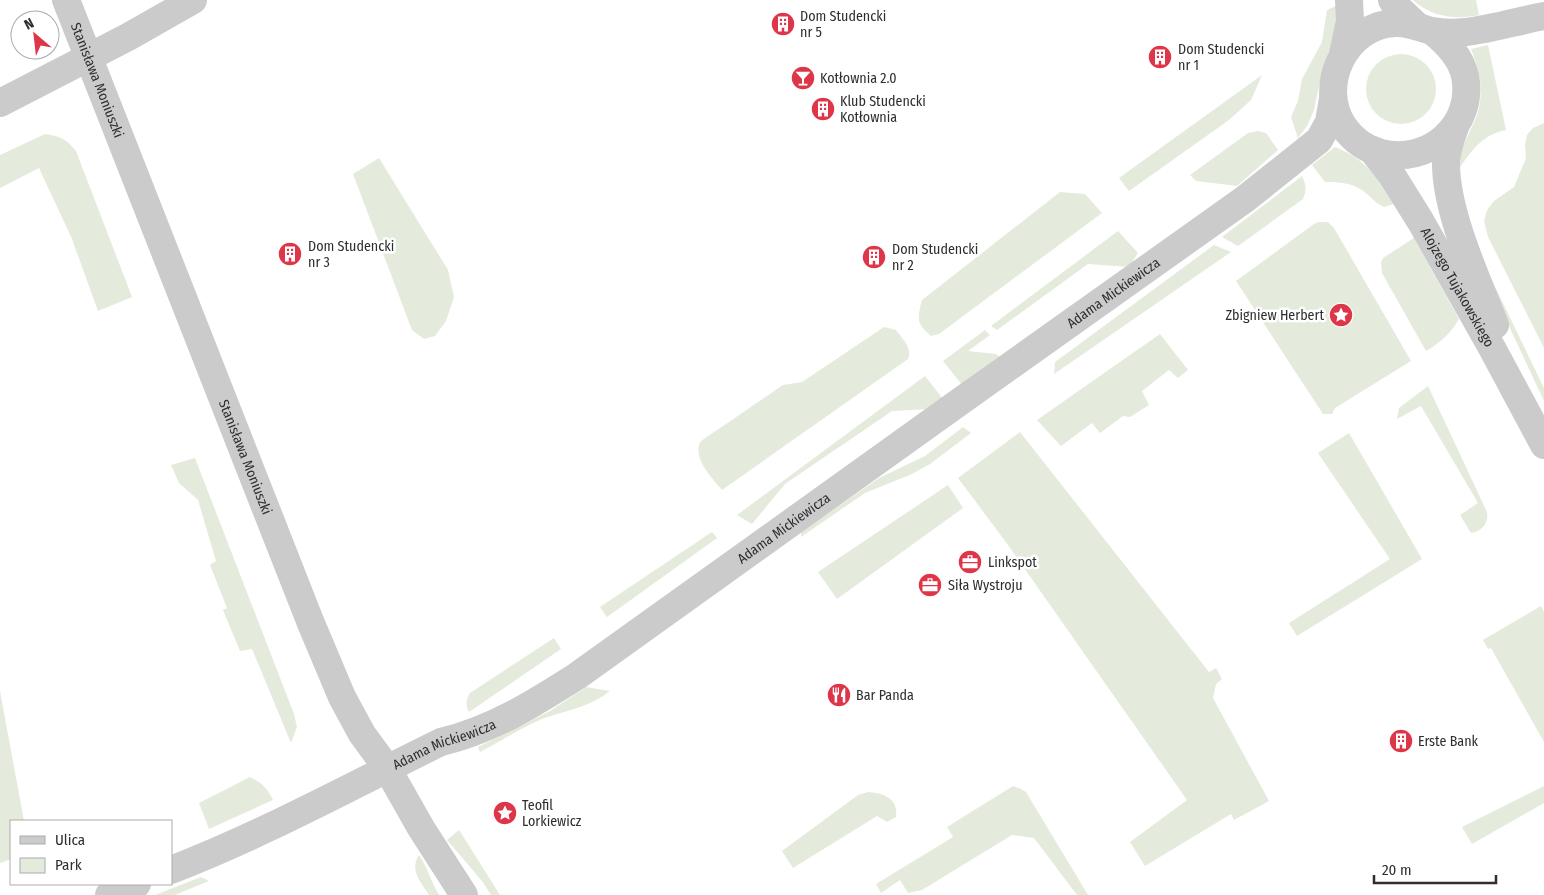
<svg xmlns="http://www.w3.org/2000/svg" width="1544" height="895" viewBox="0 0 1544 895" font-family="'Fira Sans Condensed',sans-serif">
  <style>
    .green { fill: #e4ebdc }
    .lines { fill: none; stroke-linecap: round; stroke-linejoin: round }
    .minor { stroke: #cbcbcb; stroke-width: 28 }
    .tertiary { stroke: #cbcbcb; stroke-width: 28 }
    .labels { text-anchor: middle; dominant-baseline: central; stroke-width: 5; stroke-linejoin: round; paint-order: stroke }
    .poi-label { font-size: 14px; fill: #2e2e2e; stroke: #fff; text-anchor: start }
    .street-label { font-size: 14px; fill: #2e2e2e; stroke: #fff }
  </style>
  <rect width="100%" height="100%" fill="#fff"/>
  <g class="green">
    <path d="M 1413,0 L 1476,0 L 1479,15 C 1456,20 1431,17 1413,0 Z"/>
    <path d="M 1338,5 L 1335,34 L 1322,72 L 1314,110 L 1307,126 L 1298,138 L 1291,117 L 1298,101 L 1302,79 L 1322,42 L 1327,10 Z"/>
    <path d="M 1488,45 L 1506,130 C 1482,134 1471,152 1458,170 C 1461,146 1467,139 1476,118 C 1485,95 1480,71 1471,49 Z"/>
    <circle cx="1401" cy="89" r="35"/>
    <path d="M 1262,75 L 1251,100 L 1229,120 L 1129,191 L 1119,178 Z"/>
    <path d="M 1544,123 L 1544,348 L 1488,237 L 1484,221 L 1487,210 L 1494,201 L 1514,187 L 1526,158 L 1525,145 L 1527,135 L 1533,128 Z"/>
    <path d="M 1258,131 L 1266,133 L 1278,150 L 1237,186 L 1196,181 L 1190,175 L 1248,133 Z"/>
    <path d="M 45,134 C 59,136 67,139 76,151 L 132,297 L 98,311 L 72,239 L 39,168 L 0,188 L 0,155 Z"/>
    <path d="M 1335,147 C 1367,160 1377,177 1394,204 L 1384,207 C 1377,204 1374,200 1368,195 C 1356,183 1341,182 1325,182 L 1312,165 Z"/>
    <path d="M 379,158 L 448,270 L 454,297 L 446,321 L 435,336 L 424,339 L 412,330 L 353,174 Z"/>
    <path d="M 1302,176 C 1306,185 1307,189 1303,199 L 1238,246 L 1222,237 Z"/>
    <path d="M 1060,192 L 1085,194 L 1102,213 L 939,334 L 931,336 C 916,323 917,319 922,300 Z"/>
    <path d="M 1319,222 L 1328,222 L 1334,228 L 1411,361 L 1335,408 L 1332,414 L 1323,414 L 1236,281 L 1314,224 Z"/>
    <path d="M 1118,231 L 1138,253 L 1129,267 L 1088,264 L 997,330 L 991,326 Z"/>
    <path d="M 1414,238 L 1459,319 C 1451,333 1440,343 1426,351 L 1382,273 L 1381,262 L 1383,258 Z"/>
    <path d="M 1214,245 L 1231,252 L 1054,374 L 1055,362 Z"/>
    <path d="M 1487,270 L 1544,388 L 1544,401 L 1501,309 Z"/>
    <path d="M 884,327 L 896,330 C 902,338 913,349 908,359 L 722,490 C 712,478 691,457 701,441 L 783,385 L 802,382 Z"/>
    <path d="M 985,330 L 990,335 L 968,351 L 996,354 L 1000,357 L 963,386 L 943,361 Z"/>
    <path d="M 1160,334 L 1188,370 L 1178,378 L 1169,370 L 1142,391 L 1149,405 L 1130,417 L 1123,416 L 1100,433 L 1092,423 L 1061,446 L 1037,420 Z"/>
    <path d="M 925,376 L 943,399 L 931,409 L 892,411 L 785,484 L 752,524 L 737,515 Z"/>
    <path d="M 1428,386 L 1487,512 C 1489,523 1482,531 1471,533 L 1460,515 L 1478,503 L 1421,406 L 1397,419 L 1399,408 Z"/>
    <path d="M 963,427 L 971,433 L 930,464 L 912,474 L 865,493 L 801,537 L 801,532 L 879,478 L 925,456 Z"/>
    <path d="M 1020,432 L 1209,672 L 1216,668 L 1222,679 L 1216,684 L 1213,698 L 1269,801 L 1234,820 L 1231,814 L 1145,866 L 1130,842 L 1187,800 L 1008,545 L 958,478 Z"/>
    <path d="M 1349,433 L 1422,559 L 1297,636 L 1289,623 L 1390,559 L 1318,453 Z"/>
    <path d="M 195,458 L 294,714 L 297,727 L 291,743 L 252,649 L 240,651 L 223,610 L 227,608 L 210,565 L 216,561 L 198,500 L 179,483 L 171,465 Z"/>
    <path d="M 948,485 L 963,508 L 837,599 L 818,572 Z"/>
    <path d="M 712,532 L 717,538 L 607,617 L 600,607 Z"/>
    <path d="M 1541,606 L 1544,612 L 1544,742 L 1491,648 L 1488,649 L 1483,640 Z"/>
    <path d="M 554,638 L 561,649 L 469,712 C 465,704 466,701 470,693 Z"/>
    <path d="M 586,687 L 610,691 C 588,708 567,710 542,719 C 522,727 500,742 480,752 L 478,747 L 550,711 Z"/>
    <path d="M 0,691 L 24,821 L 11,821 L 11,859 L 0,863 Z"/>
    <path d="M 250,777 C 262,783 267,788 273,800 L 209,829 L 199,803 Z"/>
    <path d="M 1013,786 L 1019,788 L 1026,792 L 1088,895 L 1077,895 L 1034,838 L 1012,835 L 922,890 L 908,893 L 900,880 L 881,893 L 876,884 L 953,837 L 947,827 Z"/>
    <path d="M 1544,786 L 1544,803 L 1472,844 L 1462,827 Z"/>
    <path d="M 868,792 C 884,793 899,799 896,817 L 887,822 L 877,816 L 793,868 L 782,851 L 858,795 Z"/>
    <path d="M 459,830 L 500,895 L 491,895 L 482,881 L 447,840 Z"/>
    <path d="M 419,855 C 428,868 431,882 439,895 L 429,895 C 421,882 409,870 419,855 Z"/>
    <path d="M 201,877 L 209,881 L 175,895 L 155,895 Z"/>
  </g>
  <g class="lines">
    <g class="minor">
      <path id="s1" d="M 66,0 L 310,621 L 342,697 L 362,734 L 387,768 L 421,828 L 464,895"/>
      <path d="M 1392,0 L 1395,5 L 1416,25"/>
      <path d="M 1343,54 L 1350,21 L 1349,0"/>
      <path d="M 0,103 L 128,37 L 193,0"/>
      <path d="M 1455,127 C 1451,138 1447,149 1446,161 C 1445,211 1477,279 1495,325"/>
      <path id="s2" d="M 1372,150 L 1393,177 L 1421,222 L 1492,348 L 1544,445"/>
    </g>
    <g class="tertiary">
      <path d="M 1432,31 C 1447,43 1461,57 1465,76 C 1475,126 1428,165 1381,153 C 1366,149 1353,140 1344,127 C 1316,87 1345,25 1395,23 C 1409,22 1419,28 1432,31 C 1441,33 1456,33 1466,32 C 1492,29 1518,21 1544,16"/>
      <path id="s3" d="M 171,870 C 264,834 351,786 441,742 C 492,730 533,704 577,676 L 958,403 L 1245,199 L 1319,140 L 1329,122 L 1333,98"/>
      <path d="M 109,895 L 137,884"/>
    </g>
  </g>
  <defs>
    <g id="building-disc" transform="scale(1.25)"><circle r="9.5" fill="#de3649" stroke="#fff"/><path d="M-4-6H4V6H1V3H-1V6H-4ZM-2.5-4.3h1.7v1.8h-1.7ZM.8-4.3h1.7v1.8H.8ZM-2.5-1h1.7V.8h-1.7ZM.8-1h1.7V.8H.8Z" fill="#fff"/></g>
    <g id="bar-disc" transform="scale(1.25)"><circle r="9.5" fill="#de3649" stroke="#fff"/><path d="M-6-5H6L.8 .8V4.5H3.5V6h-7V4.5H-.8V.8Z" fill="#fff"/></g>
    <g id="sight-disc" transform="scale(1.25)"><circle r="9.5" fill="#de3649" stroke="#fff"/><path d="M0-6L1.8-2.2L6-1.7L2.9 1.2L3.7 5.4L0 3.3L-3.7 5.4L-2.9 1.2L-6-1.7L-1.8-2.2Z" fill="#fff"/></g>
    <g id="office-disc" transform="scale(1.25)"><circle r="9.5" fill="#de3649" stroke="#fff"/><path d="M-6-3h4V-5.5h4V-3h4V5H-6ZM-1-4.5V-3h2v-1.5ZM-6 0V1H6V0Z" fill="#fff"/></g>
    <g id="restaurant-disc" transform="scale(1.25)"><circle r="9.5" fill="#de3649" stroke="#fff"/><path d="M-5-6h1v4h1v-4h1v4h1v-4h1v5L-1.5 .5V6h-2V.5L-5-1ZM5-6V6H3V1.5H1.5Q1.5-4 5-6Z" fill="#fff"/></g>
  </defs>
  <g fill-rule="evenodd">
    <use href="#building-disc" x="783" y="24"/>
    <use href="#building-disc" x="1160" y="57"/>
    <use href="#bar-disc" x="803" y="78"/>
    <use href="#building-disc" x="823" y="109"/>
    <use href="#building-disc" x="290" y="254"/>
    <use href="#building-disc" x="874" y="257"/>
    <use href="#sight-disc" x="1341" y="315"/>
    <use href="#office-disc" x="970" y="562"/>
    <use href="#office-disc" x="930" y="585"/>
    <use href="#restaurant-disc" x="839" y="695"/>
    <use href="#building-disc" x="1401" y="741"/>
    <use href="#sight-disc" x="505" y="813"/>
  </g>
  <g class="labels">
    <g class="poi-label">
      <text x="800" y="16">Dom Studencki<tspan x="800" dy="16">nr 5</tspan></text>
      <text x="1178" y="49">Dom Studencki<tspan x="1178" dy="16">nr 1</tspan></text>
      <text x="820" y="78">Kotłownia 2.0</text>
      <text x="840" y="101">Klub Studencki<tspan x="840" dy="16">Kotłownia</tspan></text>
      <text x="308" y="246">Dom Studencki<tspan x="308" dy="16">nr 3</tspan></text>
      <text x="892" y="249">Dom Studencki<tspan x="892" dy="16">nr 2</tspan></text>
      <text x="1324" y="315" text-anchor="end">Zbigniew Herbert</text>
      <text x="988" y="562">Linkspot</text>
      <text x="948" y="585">Siła Wystroju</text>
      <text x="856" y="695">Bar Panda</text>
      <text x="1418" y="741">Erste Bank</text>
      <text x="522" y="805">Teofil<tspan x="522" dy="16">Lorkiewicz</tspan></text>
    </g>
    <g class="street-label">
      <text stroke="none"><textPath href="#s1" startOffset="86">Stanisława Moniuszki</textPath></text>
      <text stroke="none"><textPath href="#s2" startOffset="162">Alojzego Tujakowskiego</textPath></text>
      <text stroke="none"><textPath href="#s3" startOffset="1110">Adama Mickiewicza</textPath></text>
      <text stroke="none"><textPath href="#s1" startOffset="491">Stanisława Moniuszki</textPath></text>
      <text stroke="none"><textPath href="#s3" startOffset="705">Adama Mickiewicza</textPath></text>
      <text stroke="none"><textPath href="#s3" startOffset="301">Adama Mickiewicza</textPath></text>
    </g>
  </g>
  <rect x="10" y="820" width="162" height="65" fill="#ffffff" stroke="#ababab"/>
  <rect x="20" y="836" width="25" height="8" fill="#cbcbcb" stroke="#ababab"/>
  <text x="55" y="845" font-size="15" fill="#2e2e2e">Ulica</text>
  <rect x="20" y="858" width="25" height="15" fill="#e4ebdc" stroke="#ababab"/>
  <text x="55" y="870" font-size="15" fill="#2e2e2e">Park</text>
  <g transform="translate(35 35) rotate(332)"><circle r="24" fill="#ffffff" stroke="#ababab"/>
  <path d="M0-4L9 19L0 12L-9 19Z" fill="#de3649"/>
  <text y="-8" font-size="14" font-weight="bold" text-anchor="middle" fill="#2e2e2e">N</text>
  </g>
  <path d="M1374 875v8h122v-8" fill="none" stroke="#2e2e2e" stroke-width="2.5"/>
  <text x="1382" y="875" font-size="15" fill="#2e2e2e" stroke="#ffffff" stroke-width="4" paint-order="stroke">20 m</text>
</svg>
